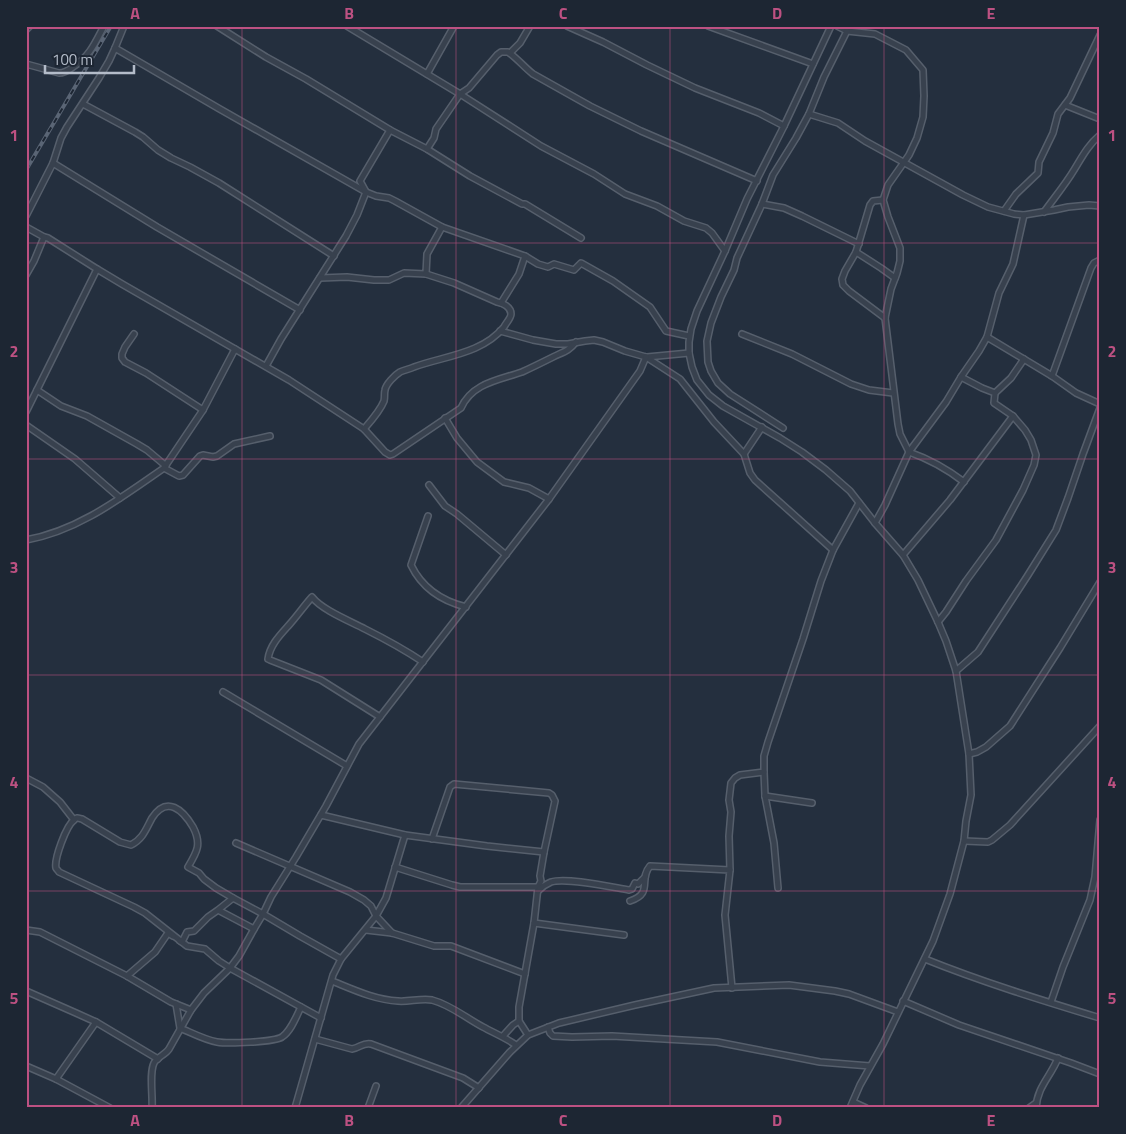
<svg xmlns="http://www.w3.org/2000/svg" width="1126" height="1134" viewBox="0 0 1126 1134" font-family="'Titillium Web',sans-serif">
  <style>
    .lines { fill: none; stroke-linecap: round; stroke-linejoin: round }
    .street-casing { stroke: #565f6c; stroke-width: 8 }
    .street { stroke: #38414e; stroke-width: 5 }
    .rail-casing { stroke: #5a6575; stroke-width: 4 }
    .rail { stroke: #1d2633; stroke-width: 2; stroke-dasharray: 5.5; stroke-linecap: butt }
    .grid { fill: none; stroke: #bd5182; stroke-width: 1; stroke-opacity: 0.55 }
    .neatline { fill: none; stroke: #bd5182; stroke-width: 2 }
    .grid-label { font-size: 16px; text-anchor: middle; font-weight: bold; fill: #bd5182 }
  </style>
  <rect width="100%" height="100%" fill="#242f3e"/>
  <g class="lines">
    <g class="street-casing">
      <g id="street">
        <path d="M 124,26 L 115,48 L 218,108 L 366,192 L 376,196 L 389,198 L 395,201 L 442,227 L 525,256 L 538,264 L 548,267 L 554,264 L 574,270 L 581,263 L 613,281 L 650,307 L 666,331 L 689,336"/>
        <path d="M 217,26 L 266,57 L 306,79 L 390,130 L 360,181 L 366,192 L 357,215 L 346,236 L 281,339 L 266,366"/>
        <path d="M 347,26 L 460,94 L 469,88 L 497,55 L 501,52 L 508,52 C 517,58 524,67 533,74 L 590,106 L 641,131 L 757,181"/>
        <path d="M 567,26 L 603,42 L 647,65 L 695,88 L 759,113 L 784,126"/>
        <path d="M 708,26 L 813,64"/>
        <path d="M 831,26 L 784,126 L 747,199 L 725,251 L 697,311 L 691,329 L 689,342 L 689,353 L 692,367 L 697,380 L 709,395 L 723,406 L 780,438 L 802,452 L 826,470 L 850,491 L 875,523 L 903,555 L 918,580 L 938,622 L 946,641 L 956,671 L 969,754 L 971,795 L 966,821 L 964,841 L 950,894 L 933,941 L 883,1044 L 860,1085 L 850,1108"/>
        <path d="M 837,26 L 847,31 L 875,34 L 906,50 L 923,70 L 924,96 L 923,117 L 917,138 L 909,155 L 888,185 L 883,200 L 888,217 L 900,248 L 900,261 L 897,273 L 891,289 L 885,318 L 898,424 L 900,434 L 909,452 C 929,459 947,469 964,482"/>
        <path d="M 26,30 L 30,26"/>
        <path d="M 510,53 L 520,43 L 530,26"/>
        <path d="M 26,64 L 59,73 C 65,73 69,70 73,67 C 90,56 95,43 104,26"/>
        <path d="M 427,74 L 454,26"/>
        <path d="M 83,104 L 135,132 L 143,137 L 158,150 L 171,158 L 190,167 L 219,183 L 334,256"/>
        <path d="M 1065,105 L 1100,119"/>
        <path d="M 809,114 L 838,123 L 865,141 L 963,195 L 988,207 L 1014,214 L 1024,215 L 1054,210 L 1068,207 L 1089,205 L 1100,206"/>
        <path d="M 390,130 L 427,149 L 470,176 L 522,204 L 525,204 L 581,238"/>
        <path d="M 427,149 L 434,138 L 436,129 L 460,94 L 541,146 L 594,174 L 625,194 L 657,206 L 684,221 L 706,228 L 712,233 L 725,251"/>
        <path d="M 53,163 L 157,227 L 300,310"/>
        <path d="M 883,200 L 873,201 L 870,205 L 856,252 L 881,268 L 895,278"/>
        <path d="M 762,204 L 784,208 L 802,216 L 859,244"/>
        <path d="M 1004,211 L 1016,194 L 1038,173 L 1039,162 L 1053,133 L 1058,114 L 1070,98 L 1100,35"/>
        <path d="M 1044,212 C 1054,198 1065,185 1074,170 C 1082,157 1088,145 1100,135"/>
        <path d="M 26,216 L 53,163 L 61,138 L 67,127 L 99,78 L 109,61 L 115,48"/>
        <path d="M 26,227 L 44,237 L 48,238 L 97,269"/>
        <path d="M 856,252 L 845,271 L 842,279 L 843,285 L 849,291 L 885,318"/>
        <path d="M 26,275 L 34,261 L 44,237"/>
        <path d="M 320,278 L 347,277 L 374,280 L 389,280 L 404,273 L 426,274 L 427,254 L 442,227"/>
        <path d="M 501,303 L 519,274 L 525,256"/>
        <path d="M 500,331 L 533,340 L 556,344 L 568,344 L 585,341 L 594,340 L 603,342 L 625,351 L 646,357 L 680,379 L 714,422 L 744,454 L 750,473 L 755,480 L 833,550"/>
        <path d="M 134,334 L 125,347 L 122,354 L 122,358 L 125,362 L 146,373 L 203,410"/>
        <path d="M 742,334 L 792,354 L 851,384 L 869,390 L 893,393"/>
        <path d="M 987,337 L 1052,376 L 1076,393 L 1100,404"/>
        <path d="M 647,357 L 689,353"/>
        <path d="M 1052,376 L 1091,268 L 1094,263 L 1100,260"/>
        <path d="M 37,390 L 61,406 L 87,416 L 137,444 L 147,450 L 166,466"/>
        <path d="M 995,393 L 1011,378 L 1024,359"/>
        <path d="M 26,412 L 97,269 L 122,284 L 289,380 L 364,429 L 385,452 L 390,455 L 393,454 L 461,408 C 472,383 499,380 522,372 C 533,367 543,362 553,357 C 563,352 569,351 576,342"/>
        <path d="M 445,418 L 457,438 L 477,462 L 504,482 L 529,488 L 549,499"/>
        <path d="M 26,425 L 75,459 L 120,498"/>
        <path d="M 783,428 L 730,394 L 718,383 L 711,371 L 708,362 L 707,341 L 711,323 L 721,297 L 734,270 L 737,258 L 762,204 L 773,175 L 796,138 L 809,114 L 824,77 L 847,31"/>
        <path d="M 364,429 C 371,421 380,411 384,401 C 385,397 384,394 385,390 C 386,384 395,375 400,372 C 404,370 410,369 414,367 C 444,356 482,354 504,327 C 506,323 511,318 511,314 C 511,307 503,303 497,302 L 454,283 L 426,274"/>
        <path d="M 744,454 L 762,427"/>
        <path d="M 164,468 L 203,410 L 235,349"/>
        <path d="M 429,485 L 445,506 L 457,514 L 506,555"/>
        <path d="M 428,516 L 411,565 C 422,588 442,601 466,607"/>
        <path d="M 875,523 L 885,505 L 909,452 L 946,402 L 961,377 L 979,351 L 987,337 L 999,293 L 1013,264 L 1024,215"/>
        <path d="M 26,540 C 78,531 122,497 164,468 L 179,476 L 183,475 L 200,456 L 203,455 L 213,457 L 217,456 L 234,444 L 270,436"/>
        <path d="M 903,555 L 950,500 L 1013,416"/>
        <path d="M 938,622 L 946,612 L 966,581 L 996,540 L 1023,490 L 1034,465 L 1036,455 L 1031,440 L 1025,430 L 1013,416 L 994,403 L 995,393 L 982,388 L 961,377"/>
        <path d="M 956,671 L 978,652 L 1028,575 L 1056,530 L 1068,498 L 1083,454 L 1100,408"/>
        <path d="M 223,692 L 347,766"/>
        <path d="M 380,717 L 321,680 L 270,660 L 268,659 C 270,645 280,635 289,625 C 297,616 304,606 312,597 C 322,610 350,621 365,629 C 385,639 405,650 423,662"/>
        <path d="M 969,754 L 977,752 L 986,747 L 1010,726 L 1060,648 L 1100,582"/>
        <path d="M 764,772 L 765,796 L 774,843 L 778,888"/>
        <path d="M 26,778 L 43,787 L 60,802 L 74,820"/>
        <path d="M 765,796 L 812,803"/>
        <path d="M 321,815 L 405,835 L 487,846 L 544,852"/>
        <path d="M 432,839 L 450,787 L 454,784 L 549,793 L 552,795 L 555,801 L 544,852 L 540,876 L 541,881 L 538,887 L 534,923 L 519,1007 L 519,1021 L 528,1035"/>
        <path d="M 964,841 L 988,842 L 992,840 L 1010,825 L 1100,726"/>
        <path d="M 236,843 L 350,892 L 364,900 L 371,906 L 376,916 L 392,933"/>
        <path d="M 395,867 L 452,885 L 460,887 L 538,887"/>
        <path d="M 730,870 L 729,836 L 731,812 L 729,800 L 731,783 L 735,778 L 740,775 L 764,772 L 764,756 L 768,742 L 803,639 L 821,581 L 833,550 L 859,503"/>
        <path d="M 538,891 C 541,888 546,884 551,882 C 566,877 611,887 629,890 L 632,889 L 635,883 L 638,884 L 645,877"/>
        <path d="M 233,898 L 216,888 L 204,879 L 199,873 L 188,867 C 197,852 202,844 193,827 C 183,810 167,795 152,818 C 146,829 143,839 131,845 L 120,842 L 82,819 C 78,818 77,817 74,820 C 66,826 54,859 56,868 C 57,870 58,870 59,872 L 134,907 L 145,913 L 187,946 L 205,949 L 219,961 L 230,968 L 321,1018"/>
        <path d="M 630,901 C 654,893 638,880 650,866 L 730,870 L 725,915 L 732,988"/>
        <path d="M 534,923 L 624,935"/>
        <path d="M 26,930 L 40,932 L 127,976 L 171,1002 L 191,1010"/>
        <path d="M 366,930 L 392,933 L 434,946 L 451,946 L 525,974"/>
        <path d="M 180,941 L 182,942 L 187,932 L 194,931 L 208,917 L 218,910 L 254,929 L 263,914 L 233,898 L 218,910"/>
        <path d="M 341,959 L 376,916 L 386,898 L 405,835"/>
        <path d="M 925,959 C 982,982 1041,1000 1100,1018"/>
        <path d="M 127,976 L 155,952 L 168,933 L 173,936"/>
        <path d="M 332,981 C 352,989 375,1000 398,1001 C 409,1002 421,998 432,1000 C 451,1005 466,1018 483,1027 C 494,1033 506,1038 516,1045"/>
        <path d="M 26,991 L 76,1013 L 96,1022 L 158,1059"/>
        <path d="M 903,1001 L 959,1025 L 1071,1063 L 1100,1074"/>
        <path d="M 1051,1002 L 1063,967 L 1090,900 L 1095,877 L 1100,820"/>
        <path d="M 176,1004 L 180,1028 C 192,1033 205,1040 217,1042 C 228,1044 274,1042 282,1037 C 291,1031 296,1017 301,1007"/>
        <path d="M 548,1027 L 550,1033 L 553,1036 L 572,1037 L 612,1036 L 717,1042 L 820,1062 L 870,1066"/>
        <path d="M 503,1036 L 513,1025 L 519,1021"/>
        <path d="M 315,1039 L 352,1049 C 360,1048 363,1042 371,1044 L 463,1078 L 479,1088"/>
        <path d="M 26,1066 L 56,1079 L 110,1108"/>
        <path d="M 56,1079 L 96,1022"/>
        <path d="M 853,1102 L 866,1108"/>
        <path d="M 152,1108 C 153,1096 149,1073 154,1063 C 157,1057 165,1055 169,1049 L 191,1010 L 204,993 L 230,968 L 239,956 L 254,929"/>
        <path d="M 295,1108 L 333,975 L 341,959 L 300,936 L 263,914 L 271,897 L 296,857 L 326,806 L 359,744 L 549,499 L 640,371 L 646,357"/>
        <path d="M 368,1108 L 376,1086"/>
        <path d="M 461,1108 L 510,1052 L 528,1035 L 559,1023 L 635,1005 L 714,988 L 789,985 L 835,991 L 849,994 L 898,1012"/>
        <path d="M 1029,1108 L 1036,1103"/>
        <path d="M 1036,1108 C 1037,1087 1051,1076 1058,1058"/>
      </g>
    </g>
    <use href="#street" class="street"/>
    <g class="rail-casing">
      <path id="rail" d="M 26,170 L 111,26"/>
    </g>
    <use href="#rail" class="rail"/>
  </g>
  <path class="grid" d="M 242,26 L 242,1108M 456,26 L 456,1108M 670,26 L 670,1108M 884,26 L 884,1108M 26,243 L 1100,243M 26,459 L 1100,459M 26,675 L 1100,675M 26,891 L 1100,891"/>
  <rect width="1126" height="1134" fill="none" stroke="#1d2633" stroke-width="55"/>
  <path d="M45 65v8h89v-8" fill="none" stroke="#b4bcc9" stroke-width="2.5"/>
  <text x="52" y="65" font-size="15" fill="#b4bcc9" stroke="#1d2633" stroke-width="4" paint-order="stroke">100 m</text>
  <rect x="28" y="28" width="1070" height="1078" class="neatline"/>
  <g class="grid-label">
    <text x="135" y="19">A</text>
    <text x="349" y="19">B</text>
    <text x="563" y="19">C</text>
    <text x="777" y="19">D</text>
    <text x="991" y="19">E</text>
    <text x="14" y="141">1</text>
    <text x="1112" y="141">1</text>
    <text x="14" y="357">2</text>
    <text x="1112" y="357">2</text>
    <text x="14" y="573">3</text>
    <text x="1112" y="573">3</text>
    <text x="14" y="788">4</text>
    <text x="1112" y="788">4</text>
    <text x="14" y="1004">5</text>
    <text x="1112" y="1004">5</text>
    <text x="135" y="1126">A</text>
    <text x="349" y="1126">B</text>
    <text x="563" y="1126">C</text>
    <text x="777" y="1126">D</text>
    <text x="991" y="1126">E</text>
  </g>
</svg>
